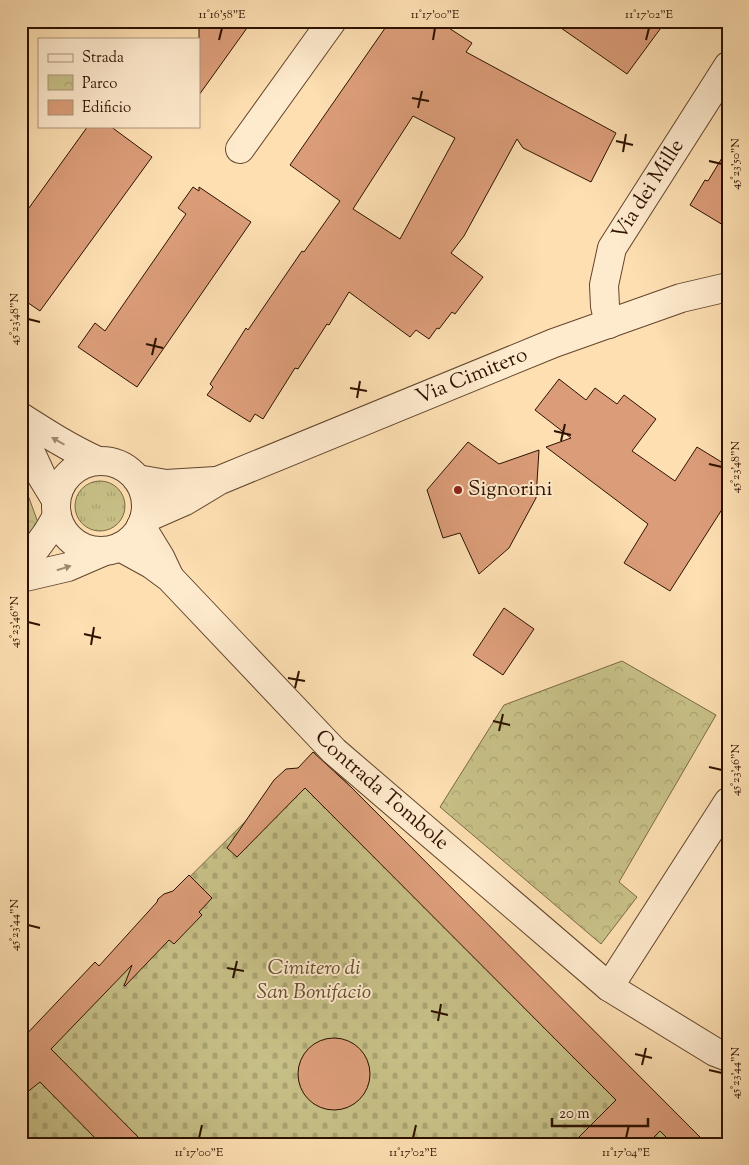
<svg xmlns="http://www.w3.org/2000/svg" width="749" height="1165" viewBox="0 0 749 1165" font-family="'Sorts Mill Goudy',serif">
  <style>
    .grass { fill: url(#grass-tufts); stroke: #7a6944 }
    .cemetery { fill: url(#cemetery-stones); stroke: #7a6944 }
    .park { fill: url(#park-crowns); stroke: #7a6944 }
    .building { fill: #db9d79; stroke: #2e1200; fill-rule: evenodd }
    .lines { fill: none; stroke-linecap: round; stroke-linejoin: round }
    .minor-casing { stroke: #62452c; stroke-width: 30 }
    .tertiary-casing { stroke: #62452c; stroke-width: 30 }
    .minor { stroke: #feeacd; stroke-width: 28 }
    .tertiary { stroke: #feeacd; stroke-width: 28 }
    .oneway { fill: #a08971 }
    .ticks { fill: none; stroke: #2e1200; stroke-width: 2 }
    .poi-dot { fill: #8f2418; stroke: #feeacd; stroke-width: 2 }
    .labels { text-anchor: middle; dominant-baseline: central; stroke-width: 4; stroke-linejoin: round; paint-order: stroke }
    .street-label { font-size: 21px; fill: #2e1200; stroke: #feeacd }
    .poi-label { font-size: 21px; fill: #2e1200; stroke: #feeacd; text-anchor: start }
    .park-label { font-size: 21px; font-style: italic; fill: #644f2f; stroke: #feeacd }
    .neatline { fill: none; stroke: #2e1200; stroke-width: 2 }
    .ticks-label { font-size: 12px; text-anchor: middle; fill: #2e1200 }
  </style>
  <defs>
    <pattern id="grass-tufts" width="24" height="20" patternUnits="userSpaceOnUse" patternTransform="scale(1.25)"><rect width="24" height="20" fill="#c7c087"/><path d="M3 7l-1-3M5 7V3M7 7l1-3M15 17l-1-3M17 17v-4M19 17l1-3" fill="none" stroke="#aba473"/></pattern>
    <pattern id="cemetery-stones" width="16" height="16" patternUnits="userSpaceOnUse" patternTransform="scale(1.25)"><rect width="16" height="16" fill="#c7c087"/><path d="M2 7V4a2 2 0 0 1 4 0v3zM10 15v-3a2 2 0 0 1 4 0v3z" fill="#aba473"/></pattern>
    <pattern id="park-crowns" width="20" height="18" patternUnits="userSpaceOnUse" patternTransform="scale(1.25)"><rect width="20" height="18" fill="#c7c087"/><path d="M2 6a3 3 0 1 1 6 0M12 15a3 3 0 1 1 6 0" fill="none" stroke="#aba473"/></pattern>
  </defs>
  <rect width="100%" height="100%" fill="#fddfb2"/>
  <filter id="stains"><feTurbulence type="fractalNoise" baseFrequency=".004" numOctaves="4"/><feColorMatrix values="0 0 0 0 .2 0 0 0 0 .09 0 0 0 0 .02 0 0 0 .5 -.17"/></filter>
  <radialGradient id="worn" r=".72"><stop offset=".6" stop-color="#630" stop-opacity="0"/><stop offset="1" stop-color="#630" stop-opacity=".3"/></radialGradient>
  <circle class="grass" cx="100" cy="506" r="25"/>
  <path class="cemetery" d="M 316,751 L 697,1144 L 21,1144 L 21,1045 Z"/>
  <g class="park">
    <path d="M 21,476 L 40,528 L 21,541 Z"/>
    <path d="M 622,661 L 716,715 L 619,882 L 637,897 L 601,944 L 440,807 L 504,705 Z"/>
  </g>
  <g class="building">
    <path d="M 199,21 L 252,21 L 199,95 Z"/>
    <path d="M 390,21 L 438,21 L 472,43 L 466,52 L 616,133 L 591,182 L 523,148 L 517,139 L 464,236 L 451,253 L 483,277 L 455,314 L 452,312 L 439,329 L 437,328 L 429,339 L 416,330 L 410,337 L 349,292 L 329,325 L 327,324 L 298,369 L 295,368 L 263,419 L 255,414 L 250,422 L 207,395 L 213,387 L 210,384 L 246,328 L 248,330 L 302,251 L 304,252 L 340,201 L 290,165 ZM 413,116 L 455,138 L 400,239 L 353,209 Z"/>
    <path d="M 551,21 L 666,21 L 627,74 Z"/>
    <path d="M 88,126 L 110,126 L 152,157 L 40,311 L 21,298 L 21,219 Z"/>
    <path d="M 728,148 L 728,228 L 690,205 L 705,180 L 708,181 Z"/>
    <path d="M 193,187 L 199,191 L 199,187 L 251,222 L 137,387 L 78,347 L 95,323 L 105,331 L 186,214 L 178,208 Z"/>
    <path d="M 559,379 L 586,400 L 595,388 L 617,404 L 624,395 L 656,419 L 632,451 L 675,481 L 697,447 L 728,466 L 728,500 L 670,591 L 624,563 L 648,524 L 546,447 L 571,438 L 535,410 Z"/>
    <path d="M 468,442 L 499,464 L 539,450 L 536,498 L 509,548 L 479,574 L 460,533 L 443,538 L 427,490 Z"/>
    <path d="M 504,608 L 534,629 L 503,675 L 473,655 Z"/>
    <path d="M 313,752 L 351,787 L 707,1144 L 673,1144 L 660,1131 L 647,1144 L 572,1144 L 616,1100 L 305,788 L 237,857 L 227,848 L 274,780 L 286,769 L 298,768 Z"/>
    <path d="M 189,875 L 212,898 L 199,912 L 202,915 L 174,944 L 169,940 L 125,986 L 124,986 L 132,965 L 51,1049 L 145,1144 L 101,1144 L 40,1082 L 21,1097 L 21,1040 L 95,962 L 99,966 L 157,902 L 158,899 L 164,894 L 173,891 Z"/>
    <circle cx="334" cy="1074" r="36"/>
  </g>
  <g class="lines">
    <g class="minor-casing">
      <g id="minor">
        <path d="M 240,149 L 332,21"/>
        <path id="s1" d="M 609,324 L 605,306 L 604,285 L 612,248 L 728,66"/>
        <path d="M 141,526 L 160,557 L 169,576"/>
        <path id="s2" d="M 120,547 L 151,564 L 170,578 L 334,751 L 609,987 L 715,1052 L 728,1057"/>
        <path d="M 21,561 L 36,548 L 47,533 L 57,516"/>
        <path d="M 21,578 L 68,567 L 105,551"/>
        <path d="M 609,987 L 728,802"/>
      </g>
    </g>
    <g class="tertiary-casing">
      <g id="tertiary">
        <path d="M 21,417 C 46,433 71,449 98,461"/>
        <path d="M 21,431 L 42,477 L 56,500"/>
        <circle cx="101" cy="506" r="45"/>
        <path d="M 137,479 L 166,484 L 216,481"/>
        <path id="s3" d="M 144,519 L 185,501 L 220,480 L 554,343 L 681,298 L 728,287"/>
      </g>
    </g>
    <use href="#minor" class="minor"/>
    <use href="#tertiary" class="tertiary"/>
  </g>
  <defs><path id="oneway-solid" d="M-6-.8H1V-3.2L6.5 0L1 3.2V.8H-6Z" transform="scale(1.25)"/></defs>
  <g class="oneway">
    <use href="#oneway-solid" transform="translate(58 441) rotate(-150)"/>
    <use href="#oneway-solid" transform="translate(64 568) rotate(-17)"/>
  </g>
  <path class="ticks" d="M 219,40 L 222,28M 433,40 L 435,28M 646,40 L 649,28M 412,98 L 429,101M 418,108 L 422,91M 616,141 L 633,145M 623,152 L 626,134M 709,161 L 722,164M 28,319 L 40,322M 146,344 L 163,348M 152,355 L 156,338M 350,388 L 367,391M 357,398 L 360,381M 554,431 L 571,435M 561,441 L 565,424M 709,464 L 722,467M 28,622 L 40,625M 84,634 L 101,638M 91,645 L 94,627M 288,678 L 305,681M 295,688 L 299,671M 493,721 L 510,725M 499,731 L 503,714M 709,767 L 722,770M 28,925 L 40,928M 227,968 L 244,971M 233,978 L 237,961M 431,1011 L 448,1015M 438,1021 L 441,1004M 635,1054 L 652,1058M 642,1065 L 646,1048M 709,1070 L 722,1073M 199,1138 L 202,1125M 413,1138 L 416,1125M 626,1138 L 629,1125"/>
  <circle class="poi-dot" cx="458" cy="490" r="5"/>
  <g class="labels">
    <g class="street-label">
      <text stroke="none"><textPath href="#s1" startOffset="146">Via dei Mille</textPath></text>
      <text stroke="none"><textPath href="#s3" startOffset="358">Via Cimitero</textPath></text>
      <text stroke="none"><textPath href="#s2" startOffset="359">Contrada Tombole</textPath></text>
    </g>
    <g class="poi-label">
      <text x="468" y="490">Signorini</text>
    </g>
    <g class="park-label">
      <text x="314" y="969">Cimitero di<tspan x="314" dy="24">San Bonifacio</tspan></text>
    </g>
  </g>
  <rect width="749" height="1165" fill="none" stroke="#fddfb2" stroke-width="55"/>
  <rect x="38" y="38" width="162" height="90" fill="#feeacd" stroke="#ab947b"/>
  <rect x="48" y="54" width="25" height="8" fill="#feeacd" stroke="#ab947b"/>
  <text x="82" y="62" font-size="15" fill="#2e1200">Strada</text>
  <rect x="48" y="75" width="25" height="15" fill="url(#park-crowns)" stroke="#ab947b"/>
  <text x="82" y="88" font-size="15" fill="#2e1200">Parco</text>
  <rect x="48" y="100" width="25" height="15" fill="#db9d79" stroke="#ab947b"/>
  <text x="82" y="112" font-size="15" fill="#2e1200">Edificio</text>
  <path d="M552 1118v8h96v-8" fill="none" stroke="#2e1200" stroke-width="2.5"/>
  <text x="559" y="1118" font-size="15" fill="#2e1200" stroke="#feeacd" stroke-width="4" paint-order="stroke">20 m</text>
  <rect x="28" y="28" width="694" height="1110" class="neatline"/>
  <g class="ticks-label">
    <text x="222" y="18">11°16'58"E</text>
    <text x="435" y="18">11°17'00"E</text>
    <text x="649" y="18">11°17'02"E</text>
    <text transform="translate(735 164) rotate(-90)" y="4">45°23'50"N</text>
    <text transform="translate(14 319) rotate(-90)" y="4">45°23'48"N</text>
    <text transform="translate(735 467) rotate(-90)" y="4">45°23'48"N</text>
    <text transform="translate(14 622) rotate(-90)" y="4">45°23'46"N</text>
    <text transform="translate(735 770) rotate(-90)" y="4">45°23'46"N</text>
    <text transform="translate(14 925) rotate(-90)" y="4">45°23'44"N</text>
    <text transform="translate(735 1073) rotate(-90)" y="4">45°23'44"N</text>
    <text x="199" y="1156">11°17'00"E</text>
    <text x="413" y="1156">11°17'02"E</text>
    <text x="626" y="1156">11°17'04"E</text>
  </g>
  <rect width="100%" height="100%" filter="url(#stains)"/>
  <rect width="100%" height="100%" fill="url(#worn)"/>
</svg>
